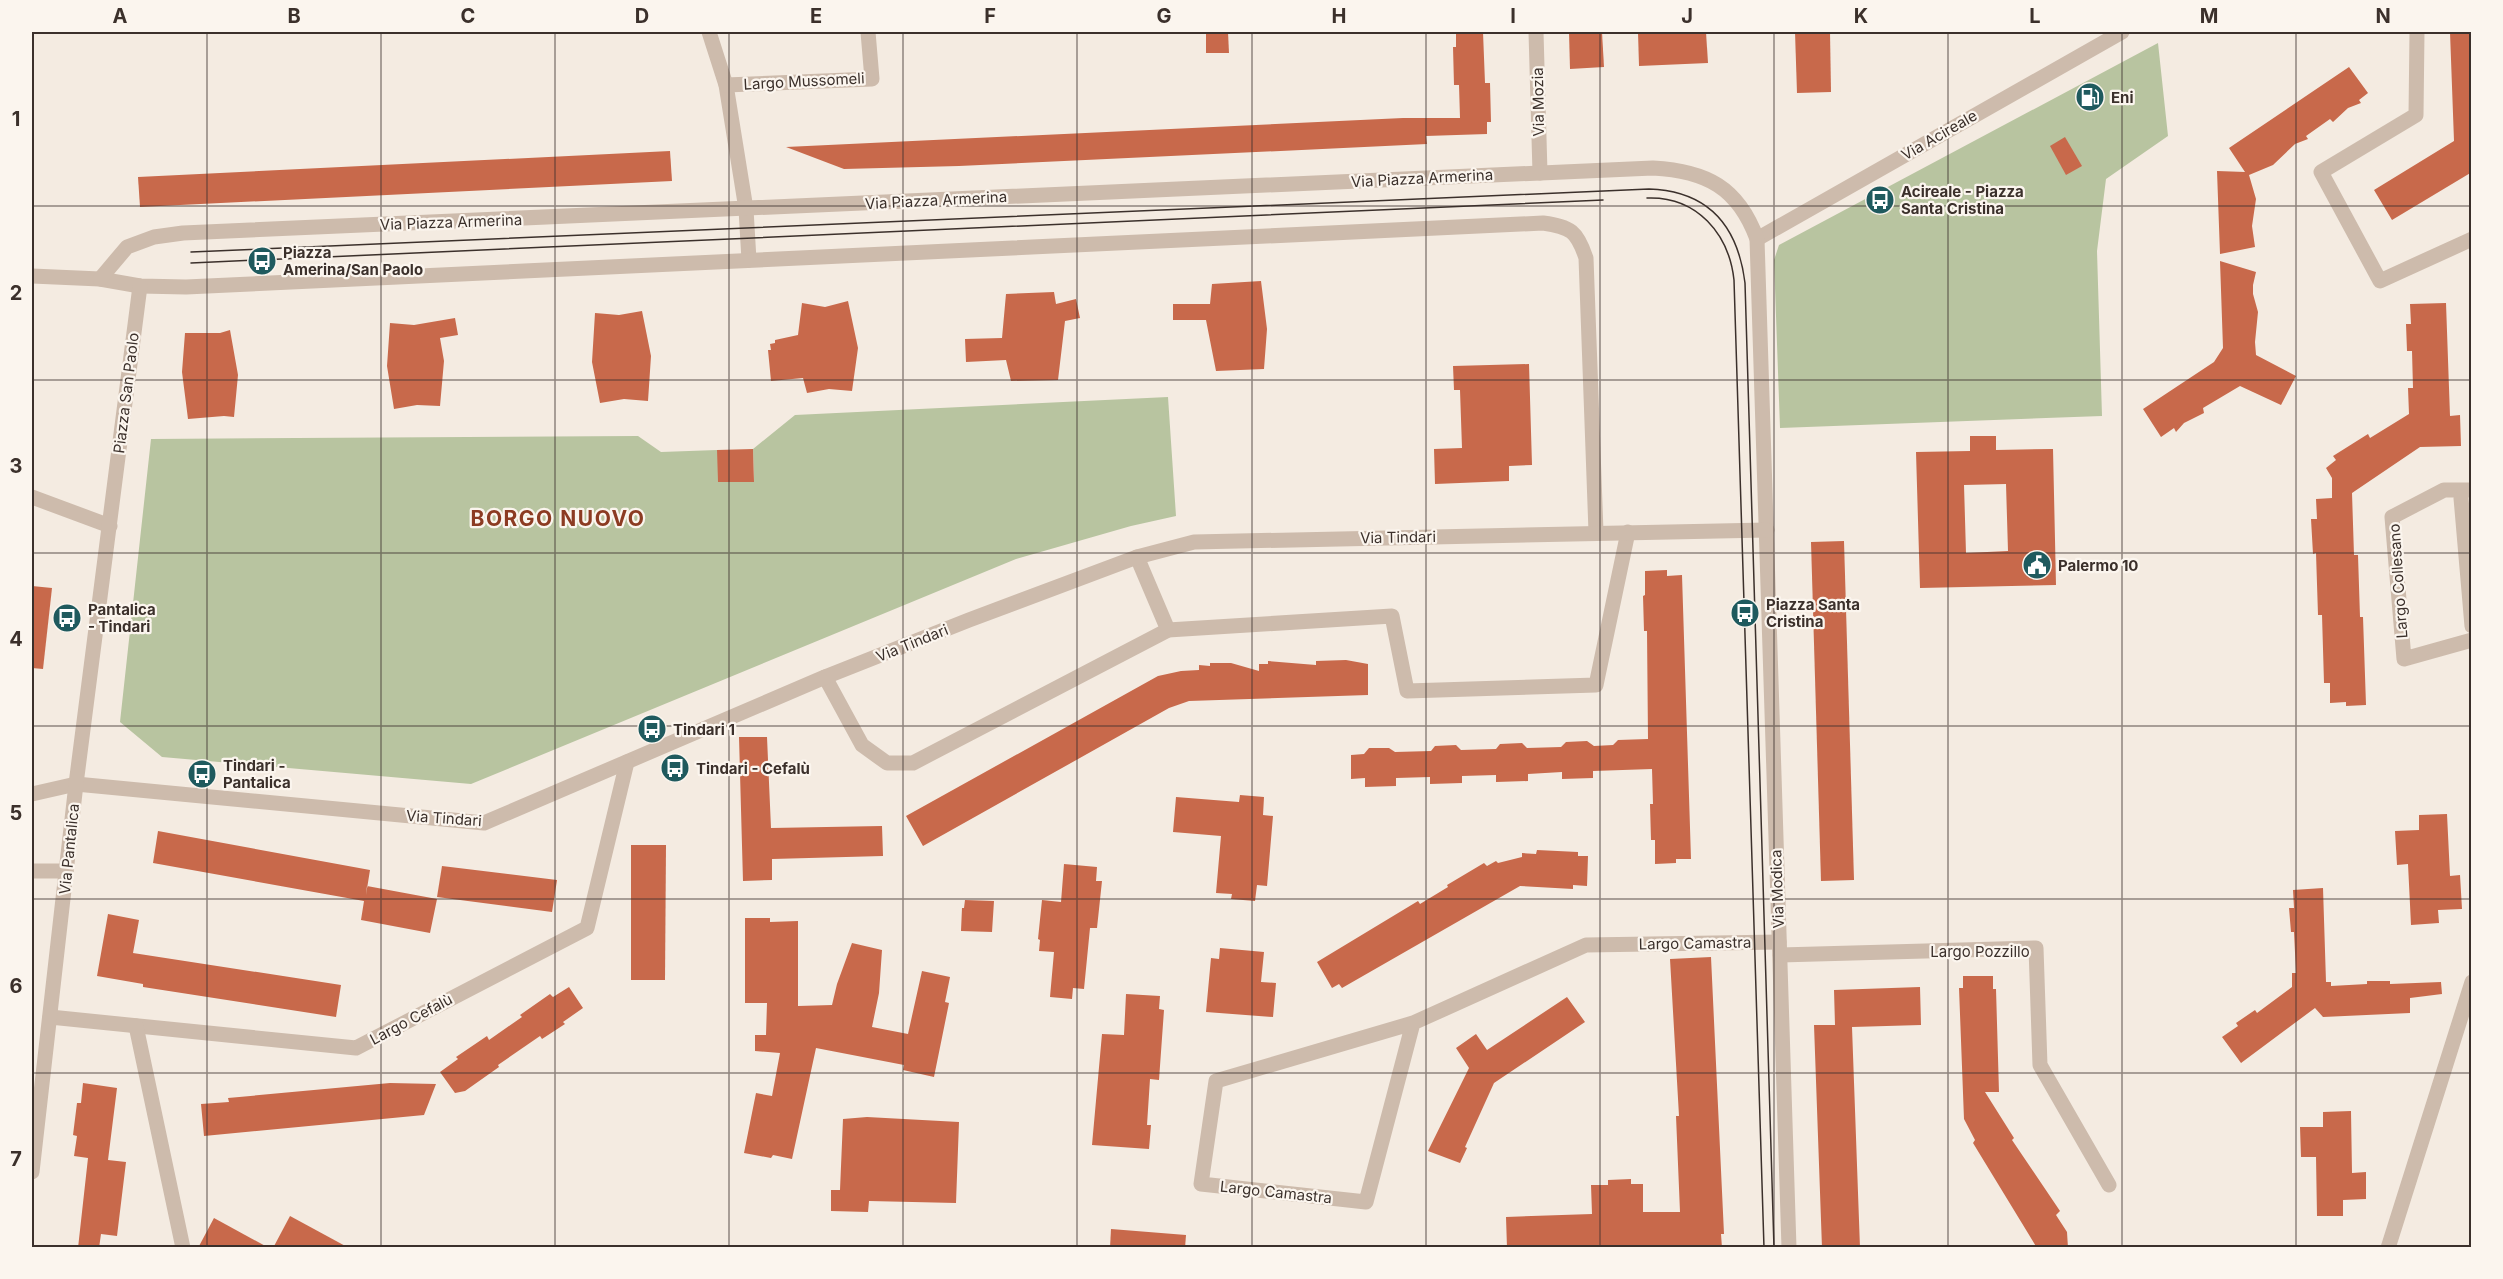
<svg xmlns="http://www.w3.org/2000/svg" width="2503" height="1279" viewBox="0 0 2503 1279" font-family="Inter,sans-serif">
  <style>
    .green { fill: #b8c4a0 }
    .building { fill: #c8694b; fill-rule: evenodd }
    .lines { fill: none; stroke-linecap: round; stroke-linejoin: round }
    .minor { stroke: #cdbbac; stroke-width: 15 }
    .tram { stroke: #3b302b; stroke-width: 1.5 }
    .grid { fill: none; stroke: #3b302b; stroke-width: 1.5; stroke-opacity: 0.55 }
    .labels { text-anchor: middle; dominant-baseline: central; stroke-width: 4.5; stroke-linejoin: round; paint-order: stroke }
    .street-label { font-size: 15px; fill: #3b302b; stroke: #fbf5ee }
    .poi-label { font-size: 15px; font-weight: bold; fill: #3b302b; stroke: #fbf5ee; text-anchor: start }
    .district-label { font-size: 21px; font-weight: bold; letter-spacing: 1.5px; fill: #8c3b22; stroke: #fbf5ee }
    .neatline { fill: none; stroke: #3b302b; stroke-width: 2 }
    .grid-label { font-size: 20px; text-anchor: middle; font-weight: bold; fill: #3b302b }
  </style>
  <rect width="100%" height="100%" fill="#f4ebe1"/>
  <g class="green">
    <path d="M 2158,43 L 2168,136 L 2106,179 L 2097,251 L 2102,416 L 1780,428 L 1774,260 L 1779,245 Z"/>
    <path d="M 1168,397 L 1176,516 L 1131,526 L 1016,559 L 471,784 L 162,757 L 120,722 L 151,439 L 638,436 L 661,452 L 717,450 L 754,481 L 753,449 L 795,415 Z"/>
  </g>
  <g class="building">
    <path d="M 1206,32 L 1228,32 L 1229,53 L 1206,53 Z"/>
    <path d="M 1456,32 L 1483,32 L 1485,83 L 1490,83 L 1491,122 L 1487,122 L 1487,134 L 1426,136 L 1427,144 L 959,166 L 844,169 L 786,147 L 1403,118 L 1460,118 L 1459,85 L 1454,85 L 1453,47 L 1456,47 Z"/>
    <path d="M 1569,32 L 1602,32 L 1604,67 L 1570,69 Z"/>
    <path d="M 1638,32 L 1706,32 L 1708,63 L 1639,66 Z"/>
    <path d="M 1795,32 L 1830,32 L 1831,92 L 1797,93 Z"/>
    <path d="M 2450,32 L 2472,32 L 2472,172 L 2392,220 L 2374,190 L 2454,141 Z"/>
    <path d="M 2349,67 L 2368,93 L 2359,100 L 2361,103 L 2348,108 L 2333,122 L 2330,119 L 2306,136 L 2308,139 L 2295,144 L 2273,165 L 2249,175 L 2256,199 L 2252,226 L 2255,247 L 2220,254 L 2217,171 L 2245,172 L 2229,148 Z"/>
    <path d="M 2065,137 L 2082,166 L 2066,175 L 2050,146 Z"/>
    <path d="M 670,151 L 672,181 L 140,207 L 138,177 Z"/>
    <path d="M 2220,261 L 2256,272 L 2253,285 L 2253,294 L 2258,312 L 2255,342 L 2256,355 L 2296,376 L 2281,405 L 2240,386 L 2203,408 L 2204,413 L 2184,423 L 2176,432 L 2174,428 L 2161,437 L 2143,409 L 2214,362 L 2223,348 Z"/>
    <path d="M 1261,281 L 1267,329 L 1264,369 L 1216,371 L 1206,320 L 1173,320 L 1173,304 L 1210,304 L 1212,284 Z"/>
    <path d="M 1054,292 L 1056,304 L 1076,299 L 1080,318 L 1065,321 L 1058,380 L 1011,381 L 1006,360 L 966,362 L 965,339 L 1002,338 L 1006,294 Z"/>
    <path d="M 848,301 L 858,348 L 852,391 L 829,389 L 807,393 L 803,378 L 771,381 L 768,350 L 771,350 L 770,344 L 775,343 L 775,340 L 798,335 L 802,303 L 825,307 Z"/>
    <path d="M 2446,303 L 2450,416 L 2460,415 L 2461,446 L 2420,447 L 2352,493 L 2354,555 L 2358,555 L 2360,617 L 2363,617 L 2366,705 L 2346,706 L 2346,702 L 2330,703 L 2330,683 L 2324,683 L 2322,615 L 2318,615 L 2316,553 L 2313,554 L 2311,519 L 2317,519 L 2316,499 L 2332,498 L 2332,478 L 2326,468 L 2336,460 L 2333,456 L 2368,434 L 2370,438 L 2409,414 L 2408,388 L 2413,388 L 2412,351 L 2407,351 L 2406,324 L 2411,324 L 2410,304 Z"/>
    <path d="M 642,311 L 651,356 L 648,401 L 624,399 L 600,403 L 592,362 L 595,313 L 619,315 Z"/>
    <path d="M 455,318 L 458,335 L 440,338 L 444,361 L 440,406 L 417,405 L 394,409 L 387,366 L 390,323 L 414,325 Z"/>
    <path d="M 230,330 L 238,375 L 234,417 L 224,416 L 188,419 L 182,372 L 185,333 L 220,333 Z"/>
    <path d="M 1529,364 L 1532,465 L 1509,466 L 1509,481 L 1435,484 L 1434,449 L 1462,448 L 1460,390 L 1454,390 L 1453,366 Z"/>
    <path d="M 1970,436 L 1996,436 L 1996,450 L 2053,449 L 2056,585 L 1920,588 L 1916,452 L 1970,451 ZM 2006,484 L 2008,551 L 1966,553 L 1964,485 Z"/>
    <path d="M 753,449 L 754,482 L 718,482 L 717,450 Z"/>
    <path d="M 1844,541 L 1854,880 L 1821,881 L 1811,542 Z"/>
    <path d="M 1667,570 L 1667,576 L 1682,575 L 1691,859 L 1676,859 L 1676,863 L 1655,864 L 1655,840 L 1651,840 L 1650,804 L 1653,804 L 1652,769 L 1593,771 L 1593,778 L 1562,779 L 1562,772 L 1528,774 L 1528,781 L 1496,782 L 1496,775 L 1462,776 L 1462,783 L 1430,784 L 1430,777 L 1396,778 L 1396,786 L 1365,787 L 1365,778 L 1351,779 L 1351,755 L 1364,754 L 1369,748 L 1389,748 L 1395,752 L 1431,751 L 1435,746 L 1456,745 L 1461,750 L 1496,749 L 1500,744 L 1522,743 L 1527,748 L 1561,747 L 1566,742 L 1587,741 L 1594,746 L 1613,745 L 1618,740 L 1648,739 L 1647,631 L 1644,631 L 1643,596 L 1645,595 L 1645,571 Z"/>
    <path d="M 32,586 L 52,588 L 43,669 L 32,668 Z"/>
    <path d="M 1346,660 L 1368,664 L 1368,695 L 1189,701 L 1169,708 L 923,846 L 906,816 L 1158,676 L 1181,671 L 1199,670 L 1199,665 L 1210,666 L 1210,663 L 1231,663 L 1259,671 L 1259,664 L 1268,664 L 1268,661 L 1316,665 L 1316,661 Z"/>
    <path d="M 739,737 L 767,737 L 771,828 L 882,826 L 883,856 L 772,859 L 772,880 L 743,881 Z"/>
    <path d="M 1240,795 L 1264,797 L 1263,815 L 1273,816 L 1267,886 L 1257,885 L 1255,901 L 1231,899 L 1232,894 L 1216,893 L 1221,836 L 1173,832 L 1176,797 L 1239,802 Z"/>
    <path d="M 2447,814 L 2450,876 L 2460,875 L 2462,909 L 2438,910 L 2439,923 L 2411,925 L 2408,864 L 2397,865 L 2395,831 L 2419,830 L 2419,815 Z"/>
    <path d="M 158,831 L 370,870 L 366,895 L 367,886 L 437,899 L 430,933 L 361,920 L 364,901 L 153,863 Z"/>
    <path d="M 631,845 L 666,845 L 665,980 L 631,980 Z"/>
    <path d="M 1537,850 L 1578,852 L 1578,856 L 1588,856 L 1587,886 L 1573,885 L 1573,889 L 1520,886 L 1342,988 L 1339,984 L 1332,988 L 1317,962 L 1418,901 L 1420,904 L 1448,887 L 1447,885 L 1484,863 L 1487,866 L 1496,861 L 1498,863 L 1522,857 L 1522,853 L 1536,854 Z"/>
    <path d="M 1064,864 L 1097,867 L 1096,881 L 1102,881 L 1097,928 L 1090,928 L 1084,989 L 1073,988 L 1072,999 L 1050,997 L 1054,952 L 1039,951 L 1040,940 L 1038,939 L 1042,900 L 1061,902 Z"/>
    <path d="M 442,866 L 557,880 L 552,912 L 437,897 Z"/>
    <path d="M 2323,888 L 2326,982 L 2331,982 L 2331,986 L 2367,984 L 2367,981 L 2390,981 L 2390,984 L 2441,982 L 2442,994 L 2410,998 L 2410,1013 L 2323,1017 L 2315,1008 L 2241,1063 L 2222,1037 L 2238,1026 L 2236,1023 L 2255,1010 L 2257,1013 L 2292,987 L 2292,973 L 2296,973 L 2294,932 L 2291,932 L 2289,908 L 2294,908 L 2293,890 Z"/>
    <path d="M 965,900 L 994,901 L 992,932 L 961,931 L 962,908 L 964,908 Z"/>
    <path d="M 108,914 L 139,920 L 133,953 L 341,985 L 336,1017 L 143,987 L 143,984 L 97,976 Z"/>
    <path d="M 745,918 L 770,918 L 770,922 L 798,921 L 798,1006 L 832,1005 L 837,984 L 852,943 L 882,950 L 879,993 L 872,1027 L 908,1034 L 922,971 L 950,977 L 945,1002 L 949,1003 L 934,1077 L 903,1070 L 904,1065 L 816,1048 L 792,1159 L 773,1155 L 771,1158 L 744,1153 L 756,1093 L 772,1096 L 780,1053 L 755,1051 L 755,1035 L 766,1035 L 767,1003 L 745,1003 Z"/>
    <path d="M 1220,948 L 1264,952 L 1261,982 L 1276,983 L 1273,1017 L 1206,1012 L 1211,958 L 1219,959 Z"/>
    <path d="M 1711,957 L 1724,1234 L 1721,1234 L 1722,1248 L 1507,1248 L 1506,1217 L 1592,1214 L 1591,1185 L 1608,1185 L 1608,1180 L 1631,1179 L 1631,1184 L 1643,1184 L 1643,1212 L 1680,1212 L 1676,1116 L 1679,1116 L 1670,959 Z"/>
    <path d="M 1963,976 L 1993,976 L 1993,989 L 1996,989 L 1999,1092 L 1985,1092 L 2014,1138 L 2012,1140 L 2060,1211 L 2056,1215 L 2067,1232 L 2068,1248 L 2037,1248 L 1973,1143 L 1975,1140 L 1964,1119 L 1959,988 L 1963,988 Z"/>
    <path d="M 569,987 L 583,1008 L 563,1022 L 565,1024 L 542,1039 L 540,1036 L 498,1065 L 499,1067 L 465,1091 L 455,1093 L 440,1072 L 458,1059 L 456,1057 L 487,1036 L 489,1040 L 522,1017 L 520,1015 L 550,994 L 553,997 Z"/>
    <path d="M 1920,987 L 1921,1025 L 1852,1027 L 1860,1248 L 1822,1248 L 1814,1025 L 1835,1025 L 1834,990 Z"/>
    <path d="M 1126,994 L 1160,996 L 1159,1009 L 1164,1010 L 1159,1080 L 1150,1079 L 1147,1125 L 1151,1125 L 1149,1149 L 1092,1145 L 1102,1034 L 1124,1035 Z"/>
    <path d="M 1567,997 L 1585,1022 L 1494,1083 L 1465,1147 L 1467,1148 L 1460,1163 L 1428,1151 L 1469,1068 L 1456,1048 L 1476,1034 L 1487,1050 Z"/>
    <path d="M 83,1083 L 117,1088 L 108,1160 L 126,1162 L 117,1236 L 101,1234 L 99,1248 L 78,1248 L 88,1158 L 74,1156 L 77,1136 L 73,1135 L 77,1103 L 81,1103 Z"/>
    <path d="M 390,1083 L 436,1084 L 424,1115 L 204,1136 L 201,1104 L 229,1102 L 228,1098 Z"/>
    <path d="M 2351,1111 L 2352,1173 L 2366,1172 L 2366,1199 L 2343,1200 L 2343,1216 L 2317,1216 L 2316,1157 L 2301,1157 L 2300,1127 L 2323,1127 L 2323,1112 Z"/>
    <path d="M 867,1117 L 959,1122 L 956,1203 L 869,1201 L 868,1212 L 831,1211 L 831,1190 L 840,1190 L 843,1119 Z"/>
    <path d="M 290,1216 L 349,1248 L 273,1248 Z"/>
    <path d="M 214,1218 L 269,1248 L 198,1248 Z"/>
    <path d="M 1111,1229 L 1186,1235 L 1185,1248 L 1110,1248 Z"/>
  </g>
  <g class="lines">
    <g class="minor">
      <path d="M 709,32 L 726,85 L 746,209 L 749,260"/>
      <path d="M 1536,32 L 1540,173"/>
      <path d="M 2417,32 L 2416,115 L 2321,172 L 2380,281 L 2472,239"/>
      <path d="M 726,85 L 872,79 L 868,32"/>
      <path d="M 1757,239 L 2122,32"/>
      <path d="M 32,276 L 100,279 L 140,286 L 186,287 L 1543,223 C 1571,227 1577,231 1586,258 L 1596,532"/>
      <path d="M 100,279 L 127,247 L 154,237 L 183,233 L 1653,168 C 1706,171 1738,187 1757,239 L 1789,1248"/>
      <path d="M 2472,490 L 2444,490 L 2392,517 L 2404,659 L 2472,640"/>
      <path d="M 32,497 L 110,526"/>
      <path d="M 2461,498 L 2472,626"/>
      <path d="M 1137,557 L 1168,630"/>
      <path d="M 825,677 L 862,745 L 887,763 L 913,763 L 1168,630 L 1392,616 L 1407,691 L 1596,685 L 1628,532"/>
      <path d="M 32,794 L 76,784 L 484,823 L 825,677 L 969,620 L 1137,557 L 1194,542 L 1767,530"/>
      <path d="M 32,871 L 66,871"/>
      <path d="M 1780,955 L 2036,948 L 2040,1065 L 2109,1185"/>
      <path d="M 50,1017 L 356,1048 L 587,928 L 627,762"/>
      <path d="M 1413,1023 L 1216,1081 L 1201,1184 L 1366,1202 L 1413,1023 L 1586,945 L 1779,942"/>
      <path d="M 136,1026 L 183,1248"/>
      <path d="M 32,1172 L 76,784 L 140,286"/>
      <path d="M 2388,1248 L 2472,982"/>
    </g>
    <g class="tram">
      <path d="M 1647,198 C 1697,196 1729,234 1734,280 L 1764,1248"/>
      <path d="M 191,252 L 1649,189 C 1709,191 1738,227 1745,283 L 1774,1248"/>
      <path d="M 191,263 L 1603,200"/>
    </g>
  </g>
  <path class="grid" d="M 207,32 L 207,1248M 381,32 L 381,1248M 555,32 L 555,1248M 729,32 L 729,1248M 903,32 L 903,1248M 1077,32 L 1077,1248M 1252,32 L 1252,1248M 1426,32 L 1426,1248M 1600,32 L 1600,1248M 1774,32 L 1774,1248M 1948,32 L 1948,1248M 2122,32 L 2122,1248M 2296,32 L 2296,1248M 32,206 L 2472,206M 32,380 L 2472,380M 32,553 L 2472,553M 32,726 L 2472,726M 32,899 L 2472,899M 32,1073 L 2472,1073"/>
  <defs>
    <g id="fuel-disc" transform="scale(1.5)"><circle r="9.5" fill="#1f5a5e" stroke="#fbf5ee"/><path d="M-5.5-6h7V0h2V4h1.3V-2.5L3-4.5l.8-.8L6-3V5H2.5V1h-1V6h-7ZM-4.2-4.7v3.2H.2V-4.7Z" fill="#fff"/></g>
    <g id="bus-disc" transform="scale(1.5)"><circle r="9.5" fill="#1f5a5e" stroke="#fbf5ee"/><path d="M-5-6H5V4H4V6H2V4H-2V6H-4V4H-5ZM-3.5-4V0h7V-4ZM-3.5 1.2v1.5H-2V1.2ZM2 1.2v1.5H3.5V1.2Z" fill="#fff"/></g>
    <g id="civic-disc" transform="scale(1.5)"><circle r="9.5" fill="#1f5a5e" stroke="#fbf5ee"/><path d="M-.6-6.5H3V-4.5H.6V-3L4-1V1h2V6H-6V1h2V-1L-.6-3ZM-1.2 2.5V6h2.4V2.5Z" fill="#fff"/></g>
  </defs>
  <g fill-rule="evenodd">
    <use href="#fuel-disc" x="2090" y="97"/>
    <use href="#bus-disc" x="1880" y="200"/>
    <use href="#bus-disc" x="262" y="261"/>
    <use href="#civic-disc" x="2037" y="565"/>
    <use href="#bus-disc" x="1745" y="613"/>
    <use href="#bus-disc" x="67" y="618"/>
    <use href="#bus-disc" x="652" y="729"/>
    <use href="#bus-disc" x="675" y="768"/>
    <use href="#bus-disc" x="202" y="774"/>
  </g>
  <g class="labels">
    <g class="street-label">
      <text transform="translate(804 81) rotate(-3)">Largo Mussomeli</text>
      <text transform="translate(1538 102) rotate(-91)">Via Mozia</text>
      <text transform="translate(1939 135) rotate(-30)">Via Acireale</text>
      <text transform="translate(1422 178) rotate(-3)">Via Piazza Armerina</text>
      <text transform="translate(936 200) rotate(-3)">Via Piazza Armerina</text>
      <text transform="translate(451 222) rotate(-2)">Via Piazza Armerina</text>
      <text transform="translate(126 393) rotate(-83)">Piazza San Paolo</text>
      <text transform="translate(1398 537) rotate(-1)">Via Tindari</text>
      <text transform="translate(2398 581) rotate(-94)">Largo Collesano</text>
      <text transform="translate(912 643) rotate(-22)">Via Tindari</text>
      <text transform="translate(444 818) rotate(4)">Via Tindari</text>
      <text transform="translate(69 849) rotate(-84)">Via Pantalica</text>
      <text transform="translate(1777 889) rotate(-92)">Via Modica</text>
      <text transform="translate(1695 943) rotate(-1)">Largo Camastra</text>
      <text x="1980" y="951">Largo Pozzillo</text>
      <text transform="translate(411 1019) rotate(-28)">Largo Cefalù</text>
      <text transform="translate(1276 1192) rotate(6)">Largo Camastra</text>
    </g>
    <g class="poi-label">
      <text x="2111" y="97">Eni</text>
      <text x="1901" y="191">Acireale - Piazza<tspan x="1901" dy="17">Santa Cristina</tspan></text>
      <text x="283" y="252">Piazza<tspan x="283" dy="17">Amerina/San Paolo</tspan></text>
      <text x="2058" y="565">Palermo 10</text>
      <text x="1766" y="604">Piazza Santa<tspan x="1766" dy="17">Cristina</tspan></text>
      <text x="88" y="609">Pantalica<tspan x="88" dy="17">- Tindari</tspan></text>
      <text x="673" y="729">Tindari 1</text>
      <text x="223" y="765">Tindari -<tspan x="223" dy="17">Pantalica</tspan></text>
      <text x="696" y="768">Tindari - Cefalù</text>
    </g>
    <g class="district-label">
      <text x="558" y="518">BORGO NUOVO</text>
    </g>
  </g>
  <rect width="2503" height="1279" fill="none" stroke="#fbf5ee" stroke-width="66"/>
  <rect x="33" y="33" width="2437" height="1213" class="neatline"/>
  <g class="grid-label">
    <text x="120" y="23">A</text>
    <text x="294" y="23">B</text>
    <text x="468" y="23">C</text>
    <text x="642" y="23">D</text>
    <text x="816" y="23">E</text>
    <text x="990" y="23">F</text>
    <text x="1164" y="23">G</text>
    <text x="1339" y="23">H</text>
    <text x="1513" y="23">I</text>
    <text x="1687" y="23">J</text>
    <text x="1861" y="23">K</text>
    <text x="2035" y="23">L</text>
    <text x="2209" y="23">M</text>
    <text x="2383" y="23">N</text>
    <text x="16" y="126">1</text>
    <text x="16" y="300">2</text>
    <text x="16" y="473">3</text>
    <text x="16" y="646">4</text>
    <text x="16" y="820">5</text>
    <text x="16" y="993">6</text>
    <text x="16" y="1166">7</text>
  </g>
</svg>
